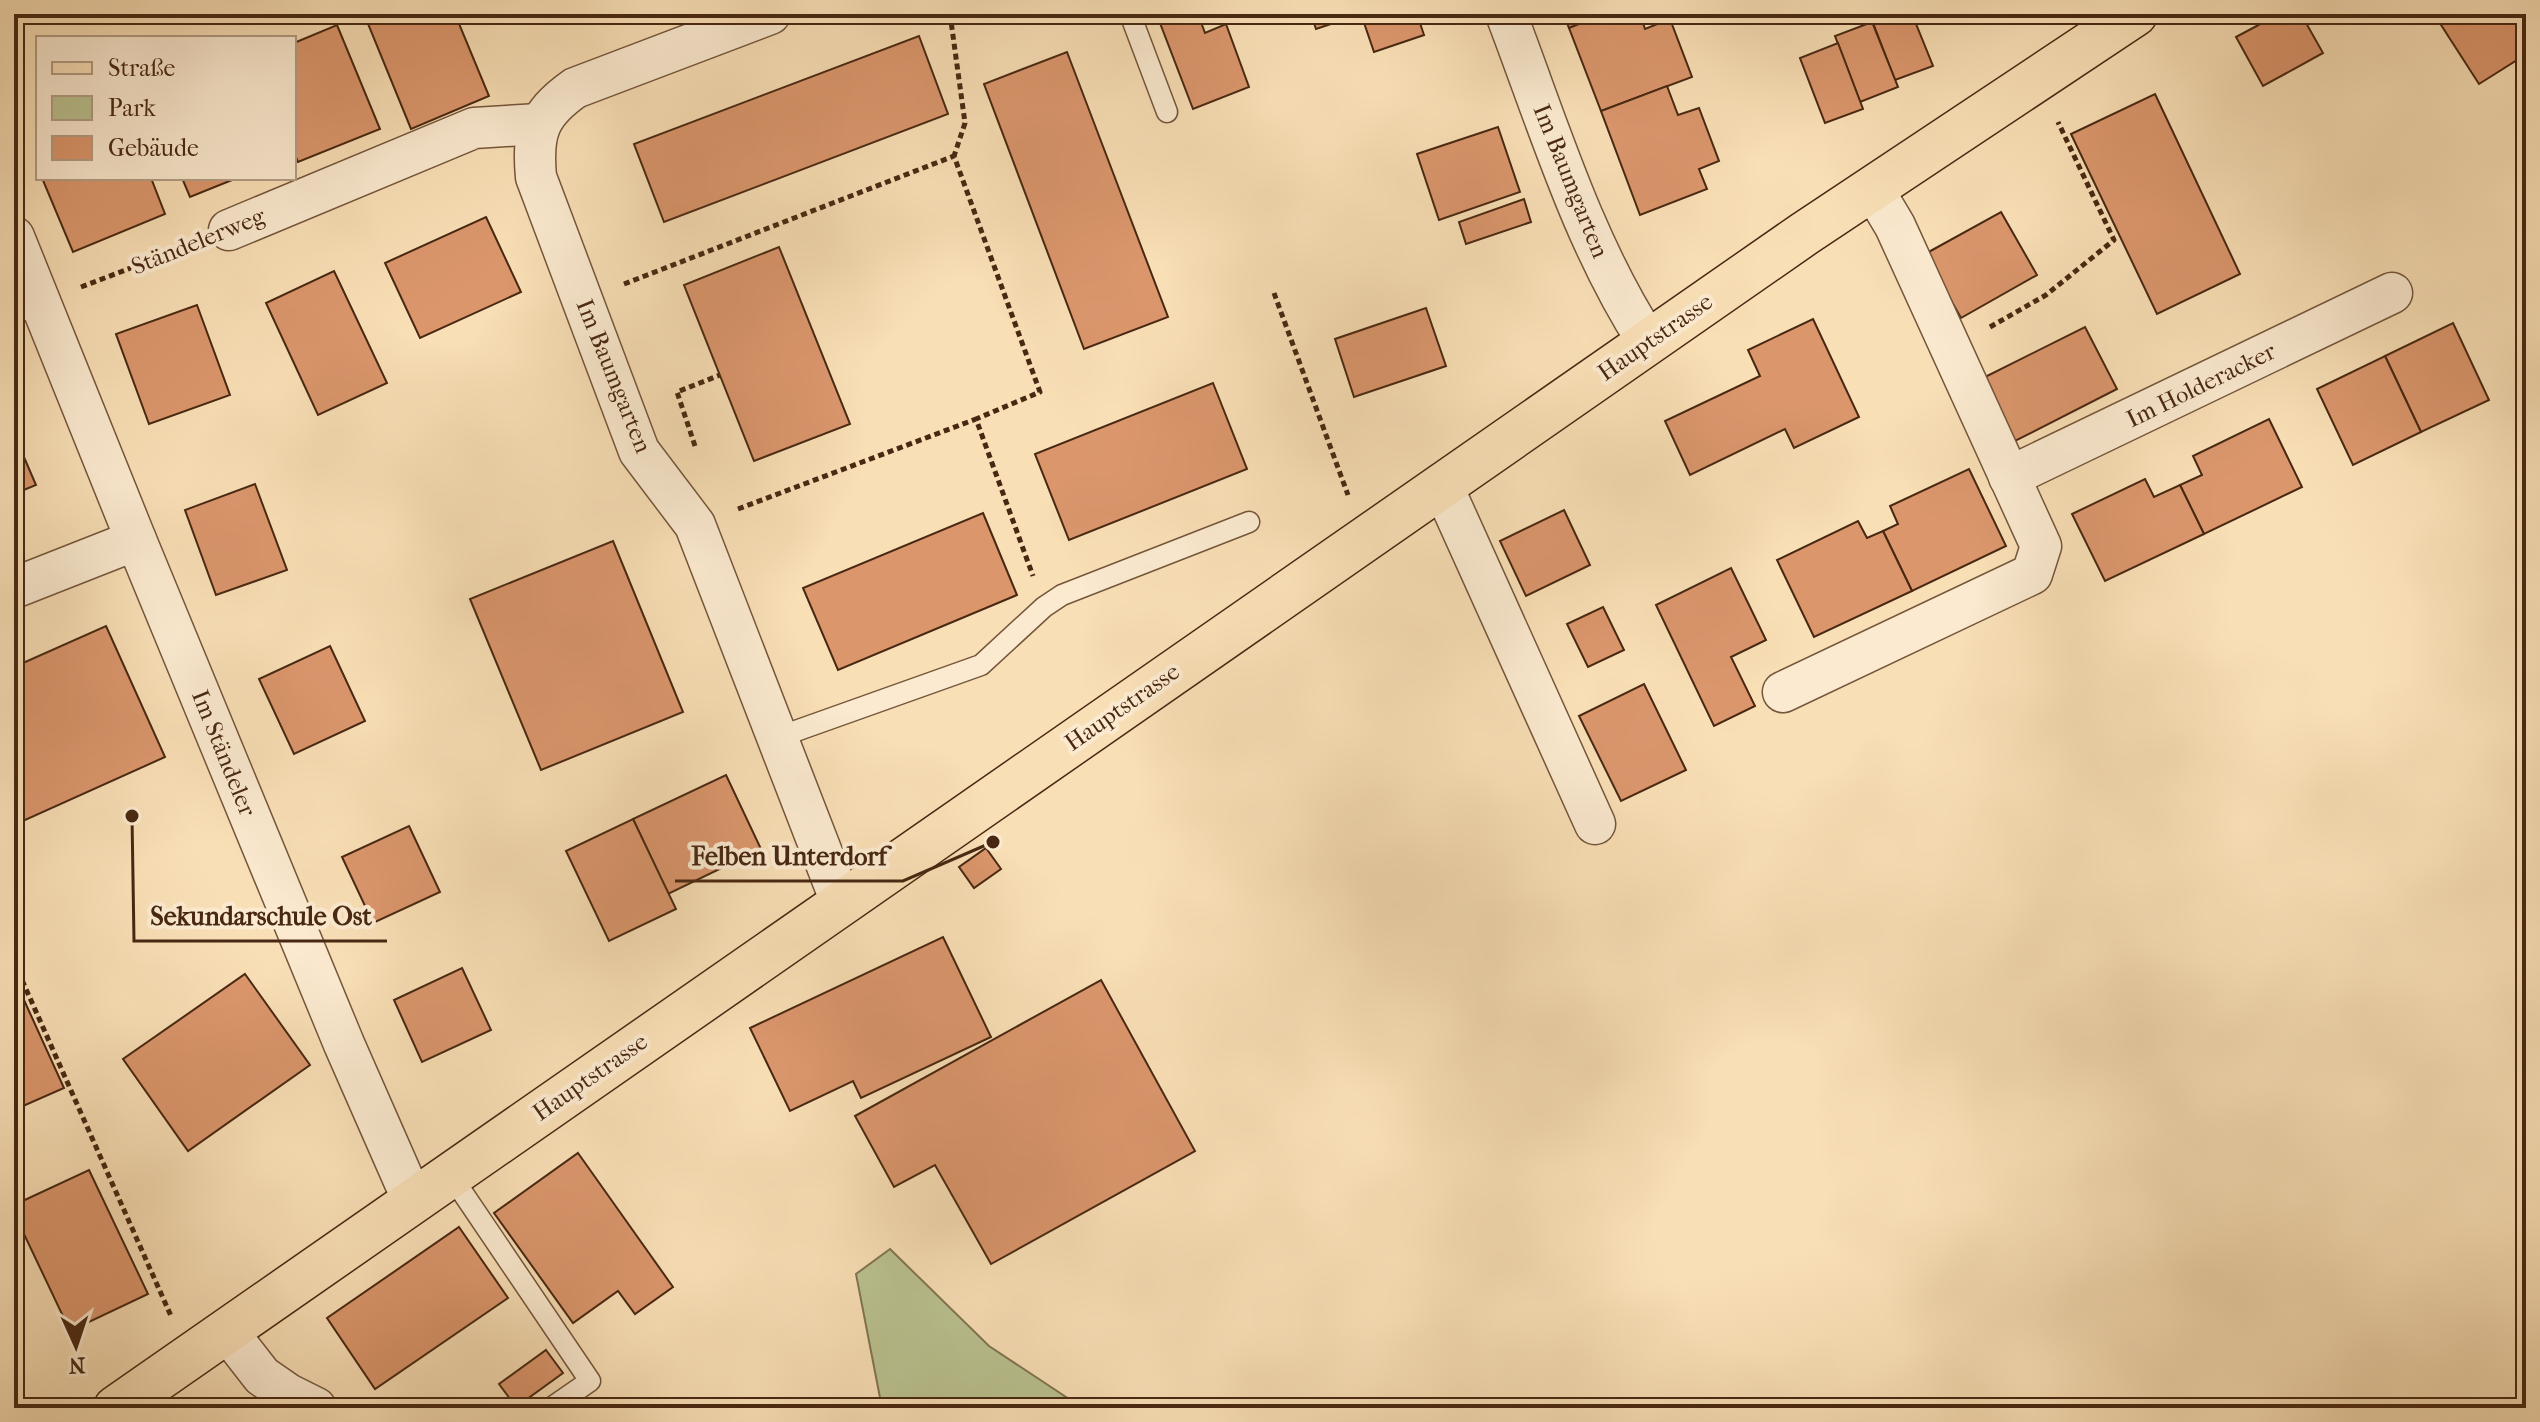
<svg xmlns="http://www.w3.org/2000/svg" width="2540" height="1422" viewBox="0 0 2540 1422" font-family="'IM FELL French Canon',serif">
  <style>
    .green { fill: #bac291; stroke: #817552; stroke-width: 2 }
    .building { fill: #db966c; stroke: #482812; stroke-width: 2 }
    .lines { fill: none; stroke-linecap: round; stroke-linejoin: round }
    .service-casing { stroke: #74563b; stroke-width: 23 }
    .minor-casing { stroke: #74563b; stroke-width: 43 }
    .primary-casing { stroke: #482812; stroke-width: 47 }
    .path { stroke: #482812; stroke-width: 5; stroke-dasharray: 6 4; stroke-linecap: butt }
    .service { stroke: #fbead0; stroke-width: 20 }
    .minor { stroke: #fbead0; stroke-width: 40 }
    .primary { stroke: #f9dfb6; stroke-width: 44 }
    .labels { text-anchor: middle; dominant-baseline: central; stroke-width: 8; stroke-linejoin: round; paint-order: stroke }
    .street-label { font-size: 24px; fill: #482812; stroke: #fbead0 }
    .leader { fill: none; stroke: #482812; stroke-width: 3 }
    .callout-dot { fill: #482812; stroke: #fbead0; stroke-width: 3 }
    .callout-label { font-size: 26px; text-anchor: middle; font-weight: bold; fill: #482812; stroke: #fbead0; stroke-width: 8; stroke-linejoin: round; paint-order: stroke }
  </style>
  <rect width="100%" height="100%" fill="#f9dfb6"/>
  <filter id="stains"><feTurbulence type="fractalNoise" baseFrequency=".0025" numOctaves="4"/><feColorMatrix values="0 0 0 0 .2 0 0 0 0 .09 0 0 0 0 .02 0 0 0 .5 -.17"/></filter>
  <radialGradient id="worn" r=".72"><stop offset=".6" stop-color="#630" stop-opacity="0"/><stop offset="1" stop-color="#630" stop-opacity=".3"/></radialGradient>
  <path class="green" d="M 890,1249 L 989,1346 L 1069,1399 L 1076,1408 L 882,1408 L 856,1274 Z"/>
  <g class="building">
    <path d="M 364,14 L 455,14 L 489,96 L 411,129 Z"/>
    <path d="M 1184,14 L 1198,14 L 1205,33 L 1226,24 L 1249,87 L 1193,109 L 1160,23 Z"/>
    <path d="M 1311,14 L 1417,14 L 1424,35 L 1374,52 L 1361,14 L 1316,29 Z"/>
    <path d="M 1563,14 L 1604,14 L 1569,28 Z"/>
    <path d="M 1604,14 L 1640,14 L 1645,29 L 1670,19 L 1692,77 L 1601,111 L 1569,28 Z"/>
    <path d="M 1873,14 L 1912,14 L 1933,66 L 1895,80 L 1870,15 Z"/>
    <path d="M 2279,14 L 2301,14 L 2323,53 L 2263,86 L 2236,37 Z"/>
    <path d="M 2434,14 L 2526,14 L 2526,64 L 2522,57 L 2479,84 Z"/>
    <path d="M 1872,22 L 1898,87 L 1860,102 L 1835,36 Z"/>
    <path d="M 337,25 L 380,129 L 298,162 L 294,152 L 294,43 Z"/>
    <path d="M 919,36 L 948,114 L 664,222 L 634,144 Z"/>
    <path d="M 1838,43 L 1863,109 L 1825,123 L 1800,58 Z"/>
    <path d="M 1067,52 L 1168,317 L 1084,349 L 984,84 Z"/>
    <path d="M 1667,86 L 1678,115 L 1699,108 L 1719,161 L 1699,169 L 1707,189 L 1640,215 L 1601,111 Z"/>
    <path d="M 2155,94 L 2240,274 L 2157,314 L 2071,134 Z"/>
    <path d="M 1498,127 L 1520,192 L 1439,220 L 1417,154 Z"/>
    <path d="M 42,178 L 151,178 L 165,214 L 73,252 Z"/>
    <path d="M 182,178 L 237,178 L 190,197 Z"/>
    <path d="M 1524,199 L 1531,222 L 1466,244 L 1459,222 Z"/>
    <path d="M 2001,212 L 2037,275 L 1961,318 L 1925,254 Z"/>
    <path d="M 486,217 L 521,292 L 420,338 L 385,263 Z"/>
    <path d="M 779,247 L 850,424 L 754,461 L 684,285 Z"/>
    <path d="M 334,271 L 387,383 L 318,415 L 266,303 Z"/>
    <path d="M 197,305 L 230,395 L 149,424 L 116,334 Z"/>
    <path d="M 1426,308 L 1446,366 L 1354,397 L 1335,339 Z"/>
    <path d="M 1813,319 L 1859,417 L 1794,448 L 1785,429 L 1690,475 L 1665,421 L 1760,376 L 1748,350 Z"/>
    <path d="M 2453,323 L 2489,400 L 2421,432 L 2385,356 Z"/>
    <path d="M 2085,327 L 2117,389 L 2011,443 L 1979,380 Z"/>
    <path d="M 2385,356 L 2421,432 L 2353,465 L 2317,389 Z"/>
    <path d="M 1213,383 L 1247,469 L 1069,540 L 1035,454 Z"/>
    <path d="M 2269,419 L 2302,487 L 2204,534 L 2180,485 L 2202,475 L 2193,456 Z"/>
    <path d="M 14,434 L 36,485 L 14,494 Z"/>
    <path d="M 1969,469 L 2006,546 L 1912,591 L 1883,531 L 1898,524 L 1890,506 Z"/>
    <path d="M 2145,479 L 2154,497 L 2180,485 L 2204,534 L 2105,581 L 2072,514 Z"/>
    <path d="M 255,484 L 287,570 L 216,595 L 185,510 Z"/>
    <path d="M 1564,510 L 1590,565 L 1526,596 L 1500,541 Z"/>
    <path d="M 983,513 L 1017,595 L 838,670 L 803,588 Z"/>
    <path d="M 1858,521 L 1867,538 L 1883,531 L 1912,591 L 1814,637 L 1777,560 Z"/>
    <path d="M 613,541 L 683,712 L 541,770 L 470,599 Z"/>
    <path d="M 1731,568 L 1766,640 L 1731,657 L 1755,706 L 1714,726 L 1656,605 Z"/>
    <path d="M 1603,607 L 1624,650 L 1588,667 L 1567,624 Z"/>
    <path d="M 106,626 L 165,757 L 14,825 L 14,667 Z"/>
    <path d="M 330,646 L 365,721 L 294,754 L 259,679 Z"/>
    <path d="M 1644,684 L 1686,770 L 1621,801 L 1579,716 Z"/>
    <path d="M 726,775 L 761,849 L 668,894 L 633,819 Z"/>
    <path d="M 633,819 L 676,909 L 609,941 L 566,851 Z"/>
    <path d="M 409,826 L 440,892 L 373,923 L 342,857 Z"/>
    <path d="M 986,848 L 1001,869 L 974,888 L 959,867 Z"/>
    <path d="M 943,937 L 991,1037 L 861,1098 L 853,1081 L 790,1111 L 750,1028 Z"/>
    <path d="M 462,968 L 491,1030 L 422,1062 L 394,1000 Z"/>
    <path d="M 245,974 L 310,1065 L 188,1151 L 123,1059 Z"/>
    <path d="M 14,978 L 64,1088 L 14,1110 Z"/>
    <path d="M 1101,980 L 1195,1151 L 991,1264 L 935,1165 L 894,1187 L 855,1116 Z"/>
    <path d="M 578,1153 L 673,1287 L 635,1314 L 618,1291 L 573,1323 L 494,1213 Z"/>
    <path d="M 89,1170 L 148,1294 L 70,1331 L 14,1213 L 14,1205 Z"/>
    <path d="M 459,1227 L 508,1298 L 375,1389 L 327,1318 Z"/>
    <path d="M 546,1350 L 563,1373 L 516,1407 L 499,1384 Z"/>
  </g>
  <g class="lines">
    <g class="service-casing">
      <g id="service">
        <path d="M 1130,14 L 1167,112"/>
        <path d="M 14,314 L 39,303"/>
        <path d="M 776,738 L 981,665 L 1044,607 L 1062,595 L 1249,522"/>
        <path d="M 450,1174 L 590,1381 L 551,1408"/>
      </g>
    </g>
    <g class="minor-casing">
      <g id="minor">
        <path d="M 770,14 L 575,88 C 538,114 532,133 536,177 L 639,451 L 695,525 L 841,902"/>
        <path d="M 1506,14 C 1548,124 1583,242 1648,342"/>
        <path d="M 229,230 L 474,128 L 539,124"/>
        <path d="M 14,237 L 136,540 L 344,1044 L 413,1201"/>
        <path d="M 2009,477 L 2392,293"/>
        <path d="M 1442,485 L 1595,824"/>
        <path d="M 14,588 L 136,540"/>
        <path d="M 1783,692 L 2032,574 L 2041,546 L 1895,226 L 1873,189"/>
        <path d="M 227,1331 L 262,1376 L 288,1394 L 316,1408"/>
      </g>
    </g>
    <g class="primary-casing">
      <path id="primary" d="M 116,1408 L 1804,234 L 2135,14"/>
    </g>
    <g class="path">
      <path d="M 950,14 L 965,123 L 954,156"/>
      <path d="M 624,284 L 954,156 L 1040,392 L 976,419 L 1033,576"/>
      <path d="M 81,287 L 191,245"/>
      <path d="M 1274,293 L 1348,495"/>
      <path d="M 1990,327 L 2046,295 L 2114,240 L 2058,122"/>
      <path d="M 695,446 L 677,392 L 720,375"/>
      <path d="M 738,509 L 976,419"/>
      <path d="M 14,962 L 171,1316"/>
    </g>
    <use href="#service" class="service"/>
    <use href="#minor" class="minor"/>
    <use href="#primary" class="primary"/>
  </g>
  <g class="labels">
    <g class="street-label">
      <text transform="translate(1571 181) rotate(68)">Im Baumgarten</text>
      <text transform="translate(198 241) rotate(-22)">Ständelerweg</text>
      <text transform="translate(1655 337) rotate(-35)">Hauptstrasse</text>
      <text transform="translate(614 376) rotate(68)">Im Baumgarten</text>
      <text transform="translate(2201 385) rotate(-26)">Im Holderacker</text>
      <text transform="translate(1122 707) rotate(-35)">Hauptstrasse</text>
      <text transform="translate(224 753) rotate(68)">Im Ständeler</text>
      <text transform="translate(590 1077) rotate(-35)">Hauptstrasse</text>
    </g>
  </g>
  <path class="leader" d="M993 842L903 881H675M132 816L134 941H387"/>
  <g class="callout-dot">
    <circle cx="993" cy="842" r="8"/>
    <circle cx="132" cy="816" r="8"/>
  </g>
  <g class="callout-label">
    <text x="789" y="865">Felben Unterdorf</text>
    <text x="261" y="925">Sekundarschule Ost</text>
  </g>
  <rect width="2540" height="1422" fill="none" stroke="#f9dfb6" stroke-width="48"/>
  <rect x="16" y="16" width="2508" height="1390" fill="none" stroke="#482812" stroke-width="4"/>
  <rect x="24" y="24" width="2492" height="1374" fill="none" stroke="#482812" stroke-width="2"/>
  <rect x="36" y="36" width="260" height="144" fill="#fbead0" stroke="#b39c84" stroke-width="2"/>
  <rect x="52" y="62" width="40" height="12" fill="#f9dfb6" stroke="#b39c84" stroke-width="2"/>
  <text x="108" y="76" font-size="24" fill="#482812">Straße</text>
  <rect x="52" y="96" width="40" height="24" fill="#bac291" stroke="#b39c84" stroke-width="2"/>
  <text x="108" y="116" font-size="24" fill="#482812">Park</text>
  <rect x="52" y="136" width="40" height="24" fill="#db966c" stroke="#b39c84" stroke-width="2"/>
  <text x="108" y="156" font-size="24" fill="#482812">Gebäude</text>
  <g transform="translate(76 1346) rotate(177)" stroke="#fbead0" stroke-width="6" paint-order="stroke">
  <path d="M0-6L14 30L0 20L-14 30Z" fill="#482812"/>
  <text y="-12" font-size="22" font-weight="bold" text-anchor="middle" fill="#482812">N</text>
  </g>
  <rect width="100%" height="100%" filter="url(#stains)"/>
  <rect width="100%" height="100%" fill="url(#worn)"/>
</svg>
